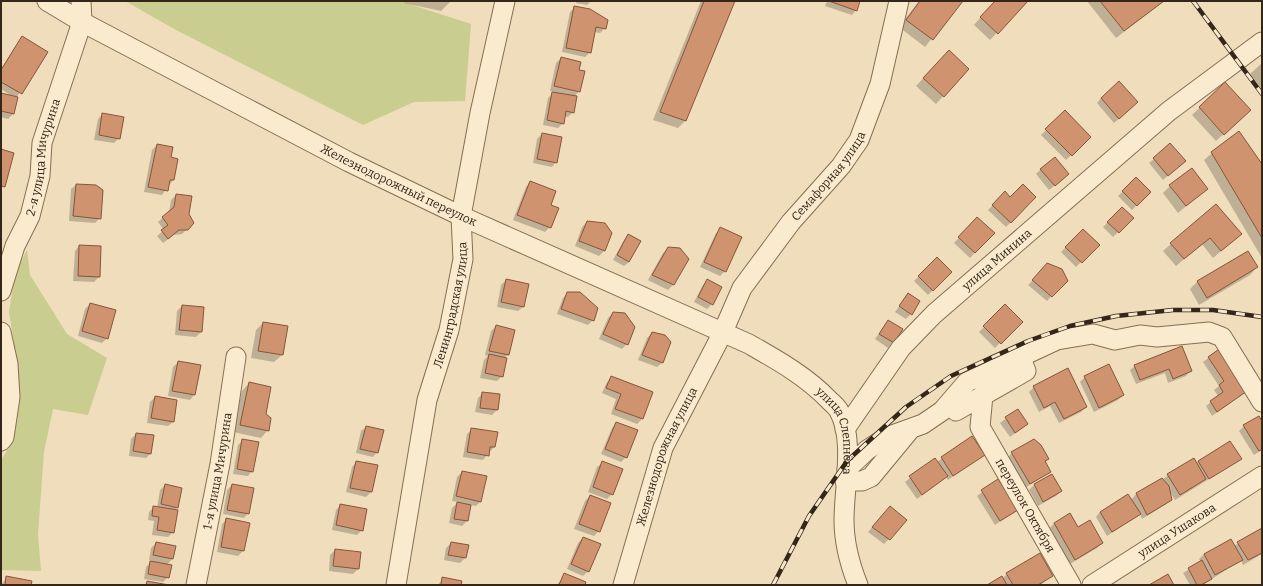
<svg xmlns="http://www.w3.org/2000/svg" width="1263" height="586" viewBox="0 0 1263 586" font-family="Bitter,serif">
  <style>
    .green { fill: #c9cd8f }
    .shadow { fill: #0003 }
    .building { fill: #d0936f; stroke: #875539 }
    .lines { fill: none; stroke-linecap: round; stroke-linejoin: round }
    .minor-casing { stroke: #876d54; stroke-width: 21 }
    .minor { stroke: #faebce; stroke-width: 19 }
    .rail-casing { stroke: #35261a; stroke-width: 4.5 }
    .rail { stroke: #f7e8cb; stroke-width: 3; stroke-dasharray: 9; stroke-linecap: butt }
    .labels { text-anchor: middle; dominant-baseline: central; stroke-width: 4; stroke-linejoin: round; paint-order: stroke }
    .street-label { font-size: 12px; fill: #35261a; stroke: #f7e8cb }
  </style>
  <rect width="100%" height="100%" fill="#efddbb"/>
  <g class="green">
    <path d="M 125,1 L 400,1 L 471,24 L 465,101 L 414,102 L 363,125 L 176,30 Z"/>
    <path d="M 27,250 L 30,275 L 67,334 L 107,358 L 88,415 L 53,409 L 44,452 L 38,534 L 41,571 L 1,570 L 1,460 L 10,446 L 15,349 L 9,312 L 15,273 Z"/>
  </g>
  <g class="shadow">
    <path d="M 405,1 L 451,1 L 441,11 L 404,3 Z"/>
    <path d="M 576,1 L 591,1 L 587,5 L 576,3 Z"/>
    <path d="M 701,1 L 733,1 L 685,121 L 678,128 L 653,120 Z"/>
    <path d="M 827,1 L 859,1 L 856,10 L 852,15 L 825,6 Z"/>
    <path d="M 919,1 L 961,1 L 925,47 L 899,27 Z"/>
    <path d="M 995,1 L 1027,1 L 990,40 L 974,25 Z"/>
    <path d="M 1087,1 L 1164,1 L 1116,38 Z"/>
    <path d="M 575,7 L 605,28 L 600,33 L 594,32 L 590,52 L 585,57 L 562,52 L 570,12 Z"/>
    <path d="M 22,37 L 46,52 L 16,98 L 13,114 L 8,119 L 1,117 L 1,94 L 13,97 L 1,89 L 1,69 Z"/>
    <path d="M 561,58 L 578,71 L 579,91 L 574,97 L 573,112 L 568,117 L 564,116 L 563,123 L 558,128 L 543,125 L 548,98 L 554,92 L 550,91 L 556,63 Z"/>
    <path d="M 941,59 L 968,69 L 936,104 L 916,86 Z"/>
    <path d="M 1262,63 L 1262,89 L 1250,74 Z"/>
    <path d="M 1225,84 L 1242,117 L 1216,141 L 1192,115 Z"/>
    <path d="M 1101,98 L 1132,107 L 1114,123 L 1097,103 Z"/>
    <path d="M 1065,112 L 1090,137 L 1066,160 L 1041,135 Z"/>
    <path d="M 103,114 L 119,138 L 114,143 L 94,140 L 98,119 Z"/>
    <path d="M 542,134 L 556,162 L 552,167 L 533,163 L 537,139 Z"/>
    <path d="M 157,145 L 173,180 L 162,195 L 144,192 L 152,150 Z"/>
    <path d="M 1212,153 L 1262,166 L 1262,258 L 1204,160 Z"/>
    <path d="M 1154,159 L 1180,165 L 1163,180 L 1149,163 Z"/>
    <path d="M 1041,169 L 1063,179 L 1049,190 L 1036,174 Z"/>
    <path d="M 1136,178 L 1150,192 L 1132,210 L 1118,196 Z"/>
    <path d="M 530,182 L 550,206 L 550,227 L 545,232 L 513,220 L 526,187 Z"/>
    <path d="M 76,185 L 100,218 L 95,223 L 69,221 L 71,189 Z"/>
    <path d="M 1170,186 L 1207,189 L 1178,213 L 1163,193 Z"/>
    <path d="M 1005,193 L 1010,198 L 1035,197 L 1006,227 L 988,210 Z"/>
    <path d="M 176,195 L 187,229 L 182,234 L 174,235 L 163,243 L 157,236 L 164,230 L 158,222 L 169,212 L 171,200 Z"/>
    <path d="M 1216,205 L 1233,241 L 1213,258 L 1202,244 L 1176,266 L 1163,251 Z"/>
    <path d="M 1122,208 L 1132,218 L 1113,237 L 1103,227 Z"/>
    <path d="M 977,218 L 993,233 L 970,258 L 954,243 Z"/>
    <path d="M 587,222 L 611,233 L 604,251 L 599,256 L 575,246 L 582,227 Z"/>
    <path d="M 721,229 L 740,238 L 725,271 L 720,276 L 700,267 L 716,233 Z"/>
    <path d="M 1083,230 L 1098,245 L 1076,267 L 1061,252 Z"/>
    <path d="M 628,235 L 629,262 L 624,266 L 613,260 L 624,240 Z"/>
    <path d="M 79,246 L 99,277 L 94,282 L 73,281 L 75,251 Z"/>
    <path d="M 668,248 L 687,259 L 673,285 L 668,290 L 648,280 L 663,253 Z"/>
    <path d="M 1248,252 L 1257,267 L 1250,275 L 1199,305 L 1190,289 L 1197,282 Z"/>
    <path d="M 937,258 L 951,272 L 928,295 L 914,281 Z"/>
    <path d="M 1048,265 L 1066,280 L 1047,301 L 1028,285 Z"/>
    <path d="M 506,280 L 523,307 L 518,311 L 497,307 L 501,285 Z"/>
    <path d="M 707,281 L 712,304 L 707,309 L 694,302 L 703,285 Z"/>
    <path d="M 568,293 L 593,320 L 588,325 L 557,314 L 563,298 Z"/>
    <path d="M 908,294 L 911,314 L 906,319 L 895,312 Z"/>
    <path d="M 90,304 L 107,338 L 102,343 L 78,336 L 85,309 Z"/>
    <path d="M 182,306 L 201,332 L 196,337 L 175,335 L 177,311 Z"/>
    <path d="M 1005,306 L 1021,322 L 995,348 L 979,332 Z"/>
    <path d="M 613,313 L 627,344 L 622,349 L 599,339 L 608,318 Z"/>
    <path d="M 888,321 L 901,329 L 888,348 L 875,339 Z"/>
    <path d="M 263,323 L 287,327 L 282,355 L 274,362 L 251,358 L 256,330 Z"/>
    <path d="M 496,326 L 508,355 L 504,358 L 502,376 L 497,381 L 480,378 L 484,360 L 488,356 L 485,355 L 491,331 Z"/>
    <path d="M 652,333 L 662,363 L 657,367 L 638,360 L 647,338 Z"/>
    <path d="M 1222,348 L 1249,389 L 1212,416 L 1206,406 L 1218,396 L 1214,390 L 1219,386 L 1203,362 Z"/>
    <path d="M 178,362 L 194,395 L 190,400 L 168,396 L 173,367 Z"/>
    <path d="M 1135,366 L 1190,371 L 1186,376 L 1168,383 L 1165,373 L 1136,384 L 1130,370 Z"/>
    <path d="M 612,377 L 652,392 L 642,419 L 637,424 L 611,414 L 616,399 L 602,393 L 607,382 Z"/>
    <path d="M 1085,377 L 1123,395 L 1118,400 L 1094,412 L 1080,382 Z"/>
    <path d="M 249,383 L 264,415 L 268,430 L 261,438 L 233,432 L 242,391 Z"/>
    <path d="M 1034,387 L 1086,407 L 1081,412 L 1059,423 L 1050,406 L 1039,412 L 1029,392 Z"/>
    <path d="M 483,393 L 499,395 L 497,410 L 492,415 L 475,412 L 478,398 Z"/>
    <path d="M 155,397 L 173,422 L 168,426 L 147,423 L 150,402 Z"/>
    <path d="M 1017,410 L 1027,424 L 1010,437 L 1000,423 Z"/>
    <path d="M 617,423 L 626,457 L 621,462 L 601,454 L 612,428 Z"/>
    <path d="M 1262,423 L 1262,450 L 1254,455 L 1239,431 L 1244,426 Z"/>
    <path d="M 366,427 L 377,452 L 373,457 L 356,453 L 361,431 Z"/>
    <path d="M 472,429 L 494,447 L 483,460 L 463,457 L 467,434 Z"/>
    <path d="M 136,434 L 153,436 L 150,454 L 146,458 L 129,456 L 131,439 Z"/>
    <path d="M 972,437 L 983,455 L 948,480 L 946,477 L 917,499 L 905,482 L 934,459 L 937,462 Z"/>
    <path d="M 243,440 L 252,471 L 248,476 L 233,474 L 238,445 Z"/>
    <path d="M 1012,453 L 1048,458 L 1044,462 L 1050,472 L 1025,488 L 1007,458 Z"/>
    <path d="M 1240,459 L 1235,463 L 1175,500 L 1169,490 L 1170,500 L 1165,505 L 1142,519 L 1140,514 L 1107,536 L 1096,517 L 1100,512 L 1131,500 L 1136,494 L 1162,480 L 1168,475 L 1199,461 Z"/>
    <path d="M 356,462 L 371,492 L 366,497 L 346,492 L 352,467 Z"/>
    <path d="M 602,463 L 612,494 L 607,499 L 588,492 L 597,467 Z"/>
    <path d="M 462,472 L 481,501 L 476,506 L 470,505 L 467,521 L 462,526 L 449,523 L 452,508 L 458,502 L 452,501 L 457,477 Z"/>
    <path d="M 998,480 L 1017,510 L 995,525 L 977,496 Z"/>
    <path d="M 1035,484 L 1061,491 L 1056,496 L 1038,506 L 1029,490 Z"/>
    <path d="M 165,485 L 177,507 L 174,511 L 173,532 L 168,537 L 152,535 L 154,521 L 148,520 L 149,512 L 154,507 L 157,508 L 160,490 Z"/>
    <path d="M 232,485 L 248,513 L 244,518 L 223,514 L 227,490 Z"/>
    <path d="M 590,496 L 599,531 L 594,536 L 574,529 L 585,501 Z"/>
    <path d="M 341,505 L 362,530 L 357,535 L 332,530 L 336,510 Z"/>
    <path d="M 885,512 L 889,539 L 884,544 L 868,532 Z"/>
    <path d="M 227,519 L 243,551 L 238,556 L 217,552 L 222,524 Z"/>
    <path d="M 1054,523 L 1077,528 L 1102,543 L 1097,548 L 1070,564 L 1050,528 Z"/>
    <path d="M 1262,529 L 1262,554 L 1243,565 L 1241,560 L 1203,585 L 1190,585 L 1183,573 L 1201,562 L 1199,559 L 1204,554 L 1231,540 L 1234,546 Z"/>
    <path d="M 583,538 L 588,571 L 583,576 L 567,569 L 578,543 Z"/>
    <path d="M 156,543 L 175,547 L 172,559 L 167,565 L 168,577 L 163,582 L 144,579 L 146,567 L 152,561 L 149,560 L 151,548 Z"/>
    <path d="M 451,543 L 465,558 L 460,563 L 444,560 L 446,548 Z"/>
    <path d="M 335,550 L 358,569 L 353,574 L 329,571 L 330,555 Z"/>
    <path d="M 565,574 L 584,585 L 557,585 Z"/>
    <path d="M 1007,574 L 1052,576 L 1040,585 L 989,585 L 1002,579 Z"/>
    <path d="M 7,577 L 30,585 L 1,585 Z"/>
    <path d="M 443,578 L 460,585 L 438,585 Z"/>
  </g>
  <g class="building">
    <path d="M 704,1 L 735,1 L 686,121 L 660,112 Z"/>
    <path d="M 829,1 L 860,1 L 857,11 Z"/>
    <path d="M 920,1 L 963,1 L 933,40 L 906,20 Z"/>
    <path d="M 995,1 L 1028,1 L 998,34 L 980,17 Z"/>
    <path d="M 1100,1 L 1164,1 L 1124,31 Z"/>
    <path d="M 574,6 L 590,9 L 608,20 L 606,29 L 596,27 L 591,53 L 566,48 Z"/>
    <path d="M 22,36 L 48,52 L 22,94 L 1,82 L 1,70 Z"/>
    <path d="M 949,50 L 969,69 L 944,97 L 923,78 Z"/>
    <path d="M 561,57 L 581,62 L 579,70 L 585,71 L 580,92 L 554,86 Z"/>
    <path d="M 1119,81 L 1138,102 L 1119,119 L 1101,98 Z"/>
    <path d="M 1225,82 L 1251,110 L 1224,135 L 1199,107 Z"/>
    <path d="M 552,92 L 577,96 L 574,113 L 566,111 L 564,124 L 547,120 Z"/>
    <path d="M 1,93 L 18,97 L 14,114 L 1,111 Z"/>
    <path d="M 1065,110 L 1091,137 L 1072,156 L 1045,129 Z"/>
    <path d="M 102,113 L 124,117 L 120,139 L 99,135 Z"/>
    <path d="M 1239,131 L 1262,164 L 1262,238 L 1211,152 Z"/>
    <path d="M 542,133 L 562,137 L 557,163 L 537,159 Z"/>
    <path d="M 1170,143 L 1186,161 L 1168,176 L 1153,158 Z"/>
    <path d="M 157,144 L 173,147 L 171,157 L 178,159 L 174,180 L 170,180 L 168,191 L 148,187 Z"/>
    <path d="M 1,149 L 14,153 L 5,187 L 1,186 Z"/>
    <path d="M 1055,157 L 1069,174 L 1055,186 L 1040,169 Z"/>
    <path d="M 1192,168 L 1208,189 L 1186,206 L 1169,185 Z"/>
    <path d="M 1136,177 L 1151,192 L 1137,206 L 1122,191 Z"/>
    <path d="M 530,181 L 556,191 L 551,205 L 559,208 L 551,228 L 517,215 Z"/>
    <path d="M 76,184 L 96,185 L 103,190 L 101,219 L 73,216 Z"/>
    <path d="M 1023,184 L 1036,197 L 1011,223 L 992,205 L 1005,191 L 1010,197 Z"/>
    <path d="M 176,194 L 192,196 L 189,214 L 194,223 L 188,230 L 179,230 L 168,239 L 161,230 L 168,225 L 162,217 L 174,207 Z"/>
    <path d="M 1216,204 L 1242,234 L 1221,251 L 1210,238 L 1184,259 L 1170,243 Z"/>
    <path d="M 1122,207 L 1134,218 L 1119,233 L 1107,222 Z"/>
    <path d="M 977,217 L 995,233 L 975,253 L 958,237 Z"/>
    <path d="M 587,221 L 605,223 L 612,233 L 605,251 L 579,241 Z"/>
    <path d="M 720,227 L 742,237 L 726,272 L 704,262 Z"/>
    <path d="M 1083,229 L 1100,245 L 1082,263 L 1065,247 Z"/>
    <path d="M 628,234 L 641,241 L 629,262 L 617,255 Z"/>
    <path d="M 79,245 L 101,246 L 100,277 L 78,276 Z"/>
    <path d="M 668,247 L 680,248 L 689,259 L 674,285 L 652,275 Z"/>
    <path d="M 1248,251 L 1258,267 L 1207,298 L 1197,281 Z"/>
    <path d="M 937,257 L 952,272 L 933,291 L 918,276 Z"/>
    <path d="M 1047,263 L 1062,269 L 1068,281 L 1052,297 L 1032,280 Z"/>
    <path d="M 506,279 L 529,284 L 524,307 L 501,302 Z"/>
    <path d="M 707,279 L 722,287 L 713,305 L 698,297 Z"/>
    <path d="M 567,292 L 580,292 L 598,308 L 594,321 L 561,309 Z"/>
    <path d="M 908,293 L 920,301 L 912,315 L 899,306 Z"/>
    <path d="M 90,303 L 116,310 L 108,339 L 82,331 Z"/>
    <path d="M 1005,304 L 1023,322 L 1001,344 L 983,326 Z"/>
    <path d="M 182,305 L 204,307 L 202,332 L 179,330 Z"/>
    <path d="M 613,312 L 625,313 L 635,327 L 628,345 L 603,334 Z"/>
    <path d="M 888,320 L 903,329 L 894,343 L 879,334 Z"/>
    <path d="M 263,322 L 288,326 L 283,355 L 258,351 Z"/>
    <path d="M 496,325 L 515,330 L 509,355 L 489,351 Z"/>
    <path d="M 652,332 L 665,335 L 671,342 L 663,363 L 642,355 Z"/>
    <path d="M 1182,346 L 1192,371 L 1173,379 L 1169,369 L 1140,380 L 1134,365 Z"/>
    <path d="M 1222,347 L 1250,389 L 1217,412 L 1210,401 L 1223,392 L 1219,385 L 1224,381 L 1208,357 Z"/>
    <path d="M 489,354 L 507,358 L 503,377 L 485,373 Z"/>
    <path d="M 178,361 L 201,365 L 195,395 L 172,391 Z"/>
    <path d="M 1109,364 L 1124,395 L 1099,408 L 1084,376 Z"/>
    <path d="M 1068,368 L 1087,407 L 1064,419 L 1055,402 L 1044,408 L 1033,386 Z"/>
    <path d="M 611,376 L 653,392 L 643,419 L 615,409 L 621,394 L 606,388 Z"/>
    <path d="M 249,382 L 271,387 L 266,414 L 271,418 L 269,431 L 240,425 Z"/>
    <path d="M 482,392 L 500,394 L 498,410 L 480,408 Z"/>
    <path d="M 155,396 L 177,400 L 174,422 L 151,418 Z"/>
    <path d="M 1018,409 L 1028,424 L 1015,433 L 1005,417 Z"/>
    <path d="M 1259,416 L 1262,421 L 1262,449 L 1259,451 L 1243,425 Z"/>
    <path d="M 616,422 L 638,430 L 627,458 L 605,449 Z"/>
    <path d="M 366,426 L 384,430 L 378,453 L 360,449 Z"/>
    <path d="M 471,428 L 498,432 L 495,447 L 490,447 L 489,456 L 467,452 Z"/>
    <path d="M 136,433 L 154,435 L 151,454 L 133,451 Z"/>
    <path d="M 972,436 L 985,455 L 953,476 L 941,457 Z"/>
    <path d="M 242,439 L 259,442 L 253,472 L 237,469 Z"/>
    <path d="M 1034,439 L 1041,445 L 1049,459 L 1045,461 L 1051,472 L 1030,484 L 1011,452 Z"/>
    <path d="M 1230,441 L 1242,459 L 1209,479 L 1198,461 Z"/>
    <path d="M 935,458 L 948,476 L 922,495 L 909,476 Z"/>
    <path d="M 1194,458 L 1206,479 L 1180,495 L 1167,474 Z"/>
    <path d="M 356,461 L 378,465 L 372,492 L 350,488 Z"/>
    <path d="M 602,461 L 623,469 L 613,495 L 593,487 Z"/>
    <path d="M 462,471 L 487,476 L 481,502 L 456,496 Z"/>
    <path d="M 1052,474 L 1062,491 L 1043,502 L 1034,484 Z"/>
    <path d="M 1162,478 L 1169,486 L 1172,500 L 1147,515 L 1136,493 Z"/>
    <path d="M 998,479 L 1018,510 L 1000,521 L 981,490 Z"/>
    <path d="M 165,484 L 182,488 L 178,508 L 161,504 Z"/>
    <path d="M 232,484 L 254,488 L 249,514 L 227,510 Z"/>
    <path d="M 1128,494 L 1141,514 L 1112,532 L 1100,512 Z"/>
    <path d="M 590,495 L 611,503 L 600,532 L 579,524 Z"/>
    <path d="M 457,502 L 471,505 L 468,521 L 454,519 Z"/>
    <path d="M 340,504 L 367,509 L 363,531 L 336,525 Z"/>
    <path d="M 153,506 L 178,510 L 174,533 L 157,530 L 159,517 L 152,516 Z"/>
    <path d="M 890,506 L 907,520 L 890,540 L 872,527 Z"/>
    <path d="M 1070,513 L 1078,527 L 1090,520 L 1103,543 L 1075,560 L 1054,523 Z"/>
    <path d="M 226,518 L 250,523 L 244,551 L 221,547 Z"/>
    <path d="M 1262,528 L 1262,553 L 1248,560 L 1237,542 Z"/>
    <path d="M 583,537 L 601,544 L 589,572 L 571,564 Z"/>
    <path d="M 1231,539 L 1243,560 L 1215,575 L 1204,554 Z"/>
    <path d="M 156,542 L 176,546 L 173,559 L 153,555 Z"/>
    <path d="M 451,542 L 469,545 L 466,558 L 448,555 Z"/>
    <path d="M 335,549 L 361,552 L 359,569 L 333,566 Z"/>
    <path d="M 1040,553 L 1053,576 L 1038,585 L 1013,585 L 1006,573 Z"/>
    <path d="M 1202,560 L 1212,579 L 1201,585 L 1197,585 L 1188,568 Z"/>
    <path d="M 150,561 L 172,565 L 169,578 L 148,574 Z"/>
    <path d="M 564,573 L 586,582 L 585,585 L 559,585 Z"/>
    <path d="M 1168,574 L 1174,585 L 1149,585 Z"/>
    <path d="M 6,576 L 32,581 L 31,585 L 5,585 Z"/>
    <path d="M 1002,576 L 1007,585 L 987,585 Z"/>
    <path d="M 442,577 L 462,581 L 461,585 L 441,585 Z"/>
    <path d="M 147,581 L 169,585 L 146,585 Z"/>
  </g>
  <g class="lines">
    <g class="minor-casing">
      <g id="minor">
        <path id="s1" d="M 47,1 L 82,22 L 349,162 L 461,216 L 749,344 C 777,360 806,376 829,400 C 832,403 837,407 839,411 C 855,439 844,488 844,520 C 844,542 850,565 858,585"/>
        <path id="s2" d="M 1,291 L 15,246 L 30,216 L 40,176 L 42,143 L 82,22 L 81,1"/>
        <path d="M 1,332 L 8,364 L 10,397 L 4,437 L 1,441"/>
        <path id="s3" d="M 994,369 L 983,395 L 980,427 L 1071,585"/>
        <path d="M 956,411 L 1026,371 L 1021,358"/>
        <path id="s4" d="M 845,429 L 901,348 L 934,314 L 1169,111 L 1262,42"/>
        <path d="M 847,469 L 867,450 L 887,437 L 923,424 L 942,411 L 967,382 L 1057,340 L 1093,334 L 1115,340 L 1140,335 L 1157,337 L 1209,332 L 1222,337 L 1262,402"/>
        <path d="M 845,481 L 862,481 L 871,477 L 909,431"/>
        <path id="s5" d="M 196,585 L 220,464 L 236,357"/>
        <path id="s6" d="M 396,585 L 427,400 L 449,330 L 463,259 L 461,216 L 480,113 L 505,1"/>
        <path id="s7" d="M 623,585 L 663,448 L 722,334 L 742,288 L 791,222 L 841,166 L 859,140 L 880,84 L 899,1"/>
        <path id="s8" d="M 1092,585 L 1262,476"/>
      </g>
    </g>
    <use href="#minor" class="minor"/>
    <g class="rail-casing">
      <g id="rail">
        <path d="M 1193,1 L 1262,94"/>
        <path d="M 773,585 L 809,516 L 847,461 L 906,407 L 951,376 L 1028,341 L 1070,326 L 1116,316 L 1173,310 L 1213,310 L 1262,317"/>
      </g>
    </g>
    <use href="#rail" class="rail"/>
  </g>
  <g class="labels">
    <g class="street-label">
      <text stroke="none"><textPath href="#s2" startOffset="141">2-я улица Мичурина</textPath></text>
      <text stroke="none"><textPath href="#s7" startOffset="463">Семафорная улица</textPath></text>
      <text stroke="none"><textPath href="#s1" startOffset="397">Железнодорожный переулок</textPath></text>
      <text stroke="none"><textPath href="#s4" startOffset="229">улица Минина</textPath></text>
      <text stroke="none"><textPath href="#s6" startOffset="286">Ленинградская улица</textPath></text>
      <text stroke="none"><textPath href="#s1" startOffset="912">улица Слепнёва</textPath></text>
      <text stroke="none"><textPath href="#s7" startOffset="136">Железнодорожная улица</textPath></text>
      <text stroke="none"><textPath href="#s5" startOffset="116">1-я улица Мичурина</textPath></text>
      <text stroke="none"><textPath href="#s3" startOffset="151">переулок Октября</textPath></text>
      <text stroke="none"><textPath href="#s8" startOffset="101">улица Ушакова</textPath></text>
    </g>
  </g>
  <rect width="1263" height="586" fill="none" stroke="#35261a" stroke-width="4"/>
</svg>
